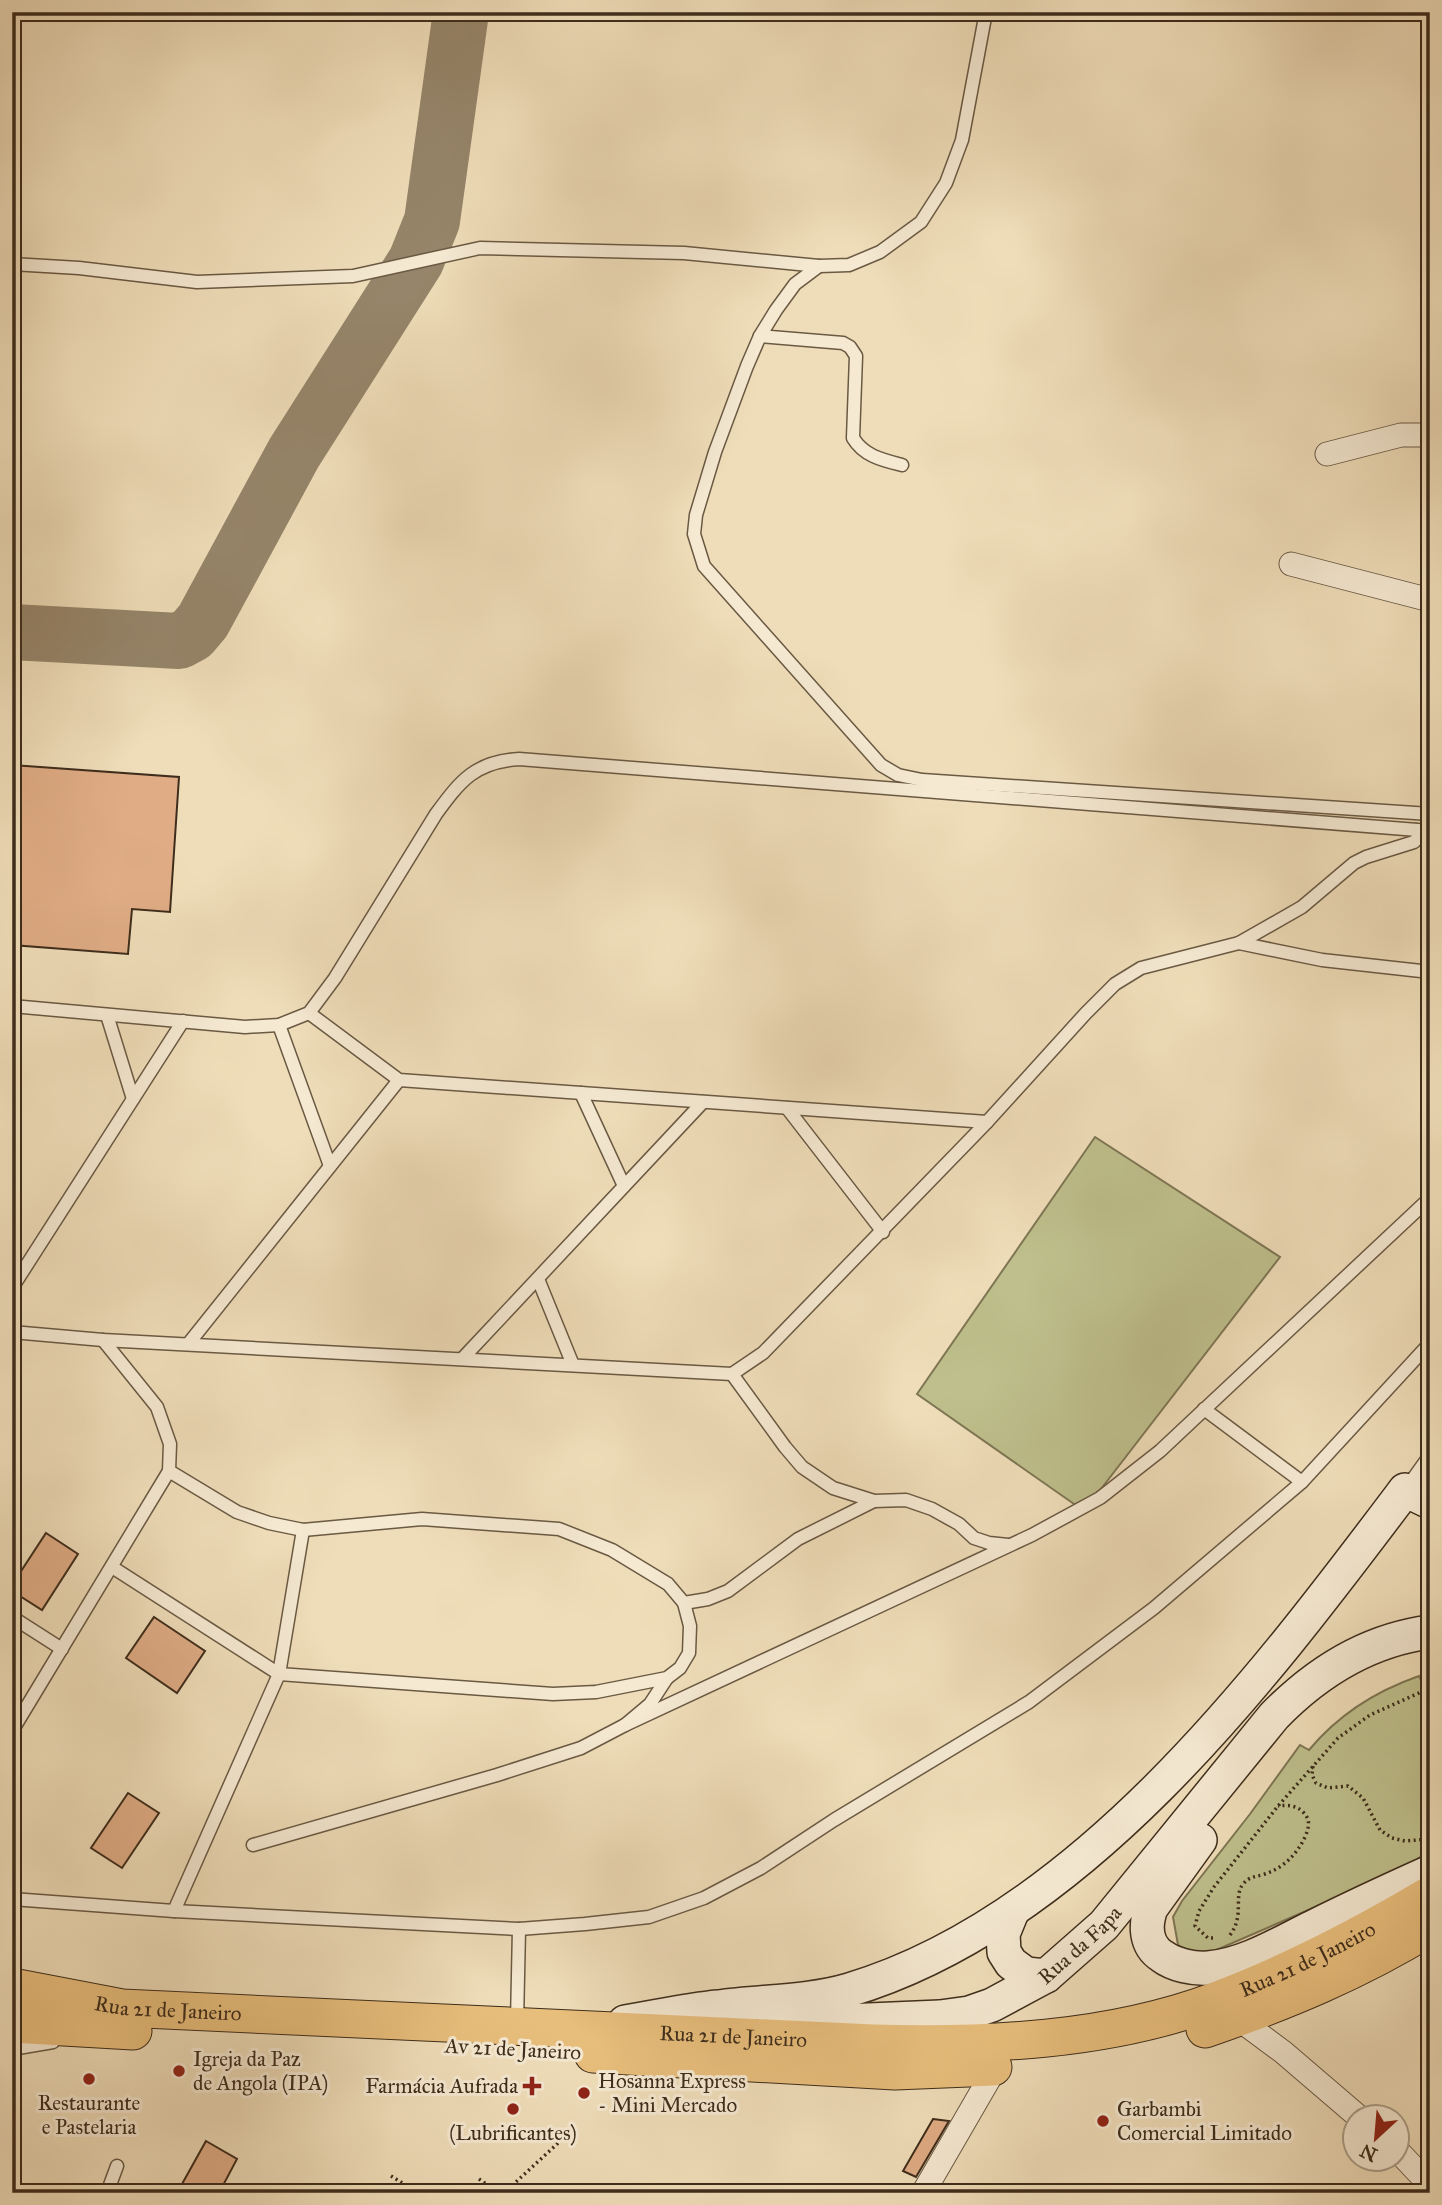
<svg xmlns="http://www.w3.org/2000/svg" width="1442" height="2205" viewBox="0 0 1442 2205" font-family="'IM FELL Great Primer',serif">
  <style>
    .green { fill: #bebf8c; stroke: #7e7654; stroke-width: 2 }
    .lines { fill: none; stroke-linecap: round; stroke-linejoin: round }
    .taxiway { stroke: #96856a; stroke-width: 56 }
    .building { fill: #dfac85; stroke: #3e2d1c; stroke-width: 2 }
    .lane-casing { stroke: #6a5943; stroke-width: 15 }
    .street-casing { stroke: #6a5943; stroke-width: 25 }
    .secondary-casing { stroke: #3e2d1c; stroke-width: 36 }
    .primary-casing { stroke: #3e2d1c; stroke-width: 39 }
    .path { stroke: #3e2d1c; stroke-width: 3.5; stroke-dasharray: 2 3.5; stroke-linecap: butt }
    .lane { stroke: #f5e9d2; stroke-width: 12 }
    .street { stroke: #f5e9d2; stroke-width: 23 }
    .secondary { stroke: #f5e9d2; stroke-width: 33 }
    .primary { stroke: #e8be7c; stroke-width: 37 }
    .poi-dot { fill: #8f2418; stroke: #f5e9d2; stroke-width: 2.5 }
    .labels { text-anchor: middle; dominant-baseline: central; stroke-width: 6; stroke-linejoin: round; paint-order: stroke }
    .street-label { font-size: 21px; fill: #3e2d1c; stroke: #f5e9d2 }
    .poi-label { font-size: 21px; fill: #3e2d1c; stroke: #f5e9d2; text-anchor: start }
  </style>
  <rect width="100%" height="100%" fill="#efddb9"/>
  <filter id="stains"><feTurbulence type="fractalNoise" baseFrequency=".00286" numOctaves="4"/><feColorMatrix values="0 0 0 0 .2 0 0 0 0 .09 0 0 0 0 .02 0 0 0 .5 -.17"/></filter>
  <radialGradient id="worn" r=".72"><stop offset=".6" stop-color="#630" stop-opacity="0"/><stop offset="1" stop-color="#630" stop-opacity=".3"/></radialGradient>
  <g class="green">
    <path d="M 1095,1137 L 1280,1257 L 1084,1511 L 917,1394 Z"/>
    <path d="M 1419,1676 L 1421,1680 L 1430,1679 L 1430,1850 L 1405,1868 L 1214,1951 L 1193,1954 L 1178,1945 L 1173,1917 L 1182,1901 L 1250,1814 L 1300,1745 L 1309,1750 C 1338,1715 1376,1691 1419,1676 Z"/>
  </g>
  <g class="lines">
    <path class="taxiway" d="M 12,632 L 179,641 L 192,634 L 203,621 L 294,453 L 416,261 L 432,221 L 461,12"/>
  </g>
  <g class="building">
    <path d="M 12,765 L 179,777 L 170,912 L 132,909 L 128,954 L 12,945 Z"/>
    <path d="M 46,1533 L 78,1554 L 42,1610 L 12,1591 L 12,1585 Z"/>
    <path d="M 154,1617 L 205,1651 L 177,1693 L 126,1658 Z"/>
    <path d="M 128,1793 L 159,1813 L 122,1868 L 91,1848 Z"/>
    <path d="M 933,2119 L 949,2121 L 916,2177 L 903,2171 Z"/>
    <path d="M 206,2141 L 237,2159 L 219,2193 L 177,2193 Z"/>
  </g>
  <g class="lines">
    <g class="lane-casing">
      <g id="lane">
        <path d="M 12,264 L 79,268 L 197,282 L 353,276 L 480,248 L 684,253 L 819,266 L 849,265 L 880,252 L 921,222 L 946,183 L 962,140 L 986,12"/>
        <path d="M 819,266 L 795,284 L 776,310 L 760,336 L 747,366 L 715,452 L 696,515 L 694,534 L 704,566 L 881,765 L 898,775 L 922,780 L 1430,814"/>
        <path d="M 760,336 L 843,343 L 850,347 L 856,356 L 853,438 C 864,456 882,460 902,465"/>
        <path d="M 1239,943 L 1302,907 L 1354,863 L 1366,857 L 1414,842 L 1420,836 L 1416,830"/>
        <path d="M 12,1006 L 245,1027 L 279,1025 L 309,1013 L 335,978 L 436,814 C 461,780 475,762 519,759 L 1430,831"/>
        <path d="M 309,1013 L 399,1080 L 987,1122"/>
        <path d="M 107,1015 L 133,1099"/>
        <path d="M 279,1025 L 330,1166"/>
        <path d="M 581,1093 L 624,1186"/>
        <path d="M 787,1108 L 883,1232"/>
        <path d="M 538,1279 L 573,1365"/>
        <path d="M 12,1288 L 183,1021"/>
        <path d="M 12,1332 L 103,1340 L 732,1374 L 763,1353 L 987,1122 L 1086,1013 L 1115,984 L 1141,968 L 1239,943 L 1322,960 L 1430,972"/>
        <path d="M 189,1343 L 399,1080"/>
        <path d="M 463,1358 L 703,1102"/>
        <path d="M 732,1374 L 785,1447 L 802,1467 L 833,1488 L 874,1501 L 906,1500 L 932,1509 L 959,1524 L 974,1538 L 989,1543 L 1008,1545"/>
        <path d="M 1204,1409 L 1302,1482"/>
        <path d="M 1405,1490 L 1430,1455"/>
        <path d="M 112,1567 L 279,1674 L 553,1694 L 596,1692 L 667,1678 L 680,1668 L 689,1653 L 690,1626 L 684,1603 L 668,1584 L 612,1550 L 559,1529 L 422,1519 L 303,1530 L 269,1523 L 237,1512 L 169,1471"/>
        <path d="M 684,1603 L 708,1599 L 728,1591 L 798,1539 L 874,1501"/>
        <path d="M 12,1617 L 62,1649"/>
        <path d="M 625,1725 L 1032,1535 L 1100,1498 L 1160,1451 L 1430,1198"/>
        <path d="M 12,1731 L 169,1471 L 170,1444 L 157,1407 L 103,1340"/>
        <path d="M 253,1845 L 497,1775 L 581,1748 L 625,1725 L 650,1704 L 667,1678"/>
        <path d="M 12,1899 L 174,1911 L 519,1929 L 585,1924 L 649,1917 L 704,1898 L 761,1868 L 834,1820 L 1029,1702 L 1154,1608 L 1302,1482 L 1430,1343"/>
        <path d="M 174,1911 L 279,1674 L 303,1530"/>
        <path d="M 517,2022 L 519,1929"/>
        <path d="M 12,2049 L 53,2042"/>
        <path d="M 107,2193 L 117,2166"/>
      </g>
    </g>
    <g class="street-casing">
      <g id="street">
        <path d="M 1327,454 L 1401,435 L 1430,435"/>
        <path d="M 1291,564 L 1430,600"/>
        <path d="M 1237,2018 L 1283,2052 L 1360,2118"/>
        <path d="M 1396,2149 L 1430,2185"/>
        <path d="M 923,2193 L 996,2067"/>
      </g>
    </g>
    <g class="secondary-casing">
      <g id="secondary">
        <path d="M 1200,1840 L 1151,1908 C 1145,1925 1145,1945 1162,1956 C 1174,1965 1193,1969 1208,1968 C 1245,1965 1280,1943 1313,1927 C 1351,1908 1390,1890 1430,1872"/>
        <path d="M 1012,1912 L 1003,1934 L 1004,1952 L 1011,1963 L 1026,1974 L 1046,1976"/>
        <path d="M 625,2022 C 656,2017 687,2010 718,2007 C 761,2001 808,2002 849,1990 C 1083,1920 1264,1677 1405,1490 L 1430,1502"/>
        <path id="s1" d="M 774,2024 L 940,2017 L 969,2013 L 992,2005 L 1046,1976 L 1104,1925 L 1274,1716 C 1316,1673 1368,1640 1430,1632"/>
      </g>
    </g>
    <g class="primary-casing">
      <g id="primary">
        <path id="s2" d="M 12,1987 L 122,2008 L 873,2043 C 987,2046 1107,2041 1215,2001 C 1290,1973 1361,1936 1430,1895"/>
        <path d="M 12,2024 L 133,2031"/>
        <path d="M 1205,2029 C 1284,2002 1359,1971 1430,1927"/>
        <path d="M 593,2054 L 895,2071 L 993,2067"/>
      </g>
    </g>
    <g class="path">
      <path d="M 1313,1766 L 1312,1775 L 1316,1783 L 1328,1788 L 1348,1786 L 1363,1798 L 1380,1830 L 1392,1838 L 1405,1841 L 1430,1839"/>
      <path d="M 1230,1935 C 1245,1915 1233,1897 1243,1884 C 1249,1877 1254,1877 1262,1875 C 1282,1869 1296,1856 1305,1837 C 1309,1827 1311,1820 1303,1812 C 1296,1805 1287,1805 1278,1806"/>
      <path d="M 1213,1938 L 1208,1938 L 1195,1926 L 1199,1911 L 1214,1887 L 1278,1806 L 1338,1738 L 1370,1715 L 1430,1688"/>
      <path d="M 391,2176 L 419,2193"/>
      <path d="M 479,2179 L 499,2193"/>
      <path d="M 504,2193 L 569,2133"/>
    </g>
    <use href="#lane" class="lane"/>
    <use href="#street" class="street"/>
    <use href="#secondary" class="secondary"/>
    <use href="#primary" class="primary"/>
  </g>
  <g class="poi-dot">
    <circle cx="179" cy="2071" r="7"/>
    <circle cx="89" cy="2079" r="7"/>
    <path d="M528.5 2075.5h7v7h7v7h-7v7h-7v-7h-7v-7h7z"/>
    <circle cx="584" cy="2093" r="7"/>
    <circle cx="513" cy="2109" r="7"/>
    <circle cx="1103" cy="2121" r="7"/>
  </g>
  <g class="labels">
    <g class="street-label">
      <text stroke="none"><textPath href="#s1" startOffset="327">Rua da Fapa</textPath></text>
      <text stroke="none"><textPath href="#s2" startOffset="1312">Rua 21 de Janeiro</textPath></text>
      <text stroke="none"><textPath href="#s2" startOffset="158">Rua 21 de Janeiro</textPath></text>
      <text stroke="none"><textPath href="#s2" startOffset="724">Rua 21 de Janeiro</textPath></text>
      <text transform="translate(513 2049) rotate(3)">Av 21 de Janeiro</text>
    </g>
    <g class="poi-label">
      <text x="193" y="2059">Igreja da Paz<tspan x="193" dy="24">de Angola (IPA)</tspan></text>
      <text x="598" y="2081">Hosanna Express<tspan x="598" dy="24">- Mini Mercado</tspan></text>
      <text x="518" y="2086" text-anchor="end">Farmácia Aufrada</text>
      <text x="89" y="2103" text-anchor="middle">Restaurante<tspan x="89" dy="24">e Pastelaria</tspan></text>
      <text x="1117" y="2109">Garbambi<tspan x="1117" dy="24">Comercial Limitado</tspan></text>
      <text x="513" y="2133" text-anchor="middle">(Lubrificantes)</text>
    </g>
  </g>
  <rect width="1442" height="2205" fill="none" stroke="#efddb9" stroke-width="42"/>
  <rect x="14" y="14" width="1414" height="2177" fill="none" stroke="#3e2d1c" stroke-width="3.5"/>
  <rect x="21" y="21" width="1400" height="2163" fill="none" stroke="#3e2d1c" stroke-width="2"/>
  <g transform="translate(1376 2138) rotate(206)"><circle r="33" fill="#f5e9d2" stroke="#ac9e89" stroke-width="2"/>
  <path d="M0-5L12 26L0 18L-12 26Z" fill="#8f2418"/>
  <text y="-10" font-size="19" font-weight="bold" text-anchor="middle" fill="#3e2d1c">N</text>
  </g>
  <rect width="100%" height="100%" filter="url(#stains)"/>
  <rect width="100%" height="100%" fill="url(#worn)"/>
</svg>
